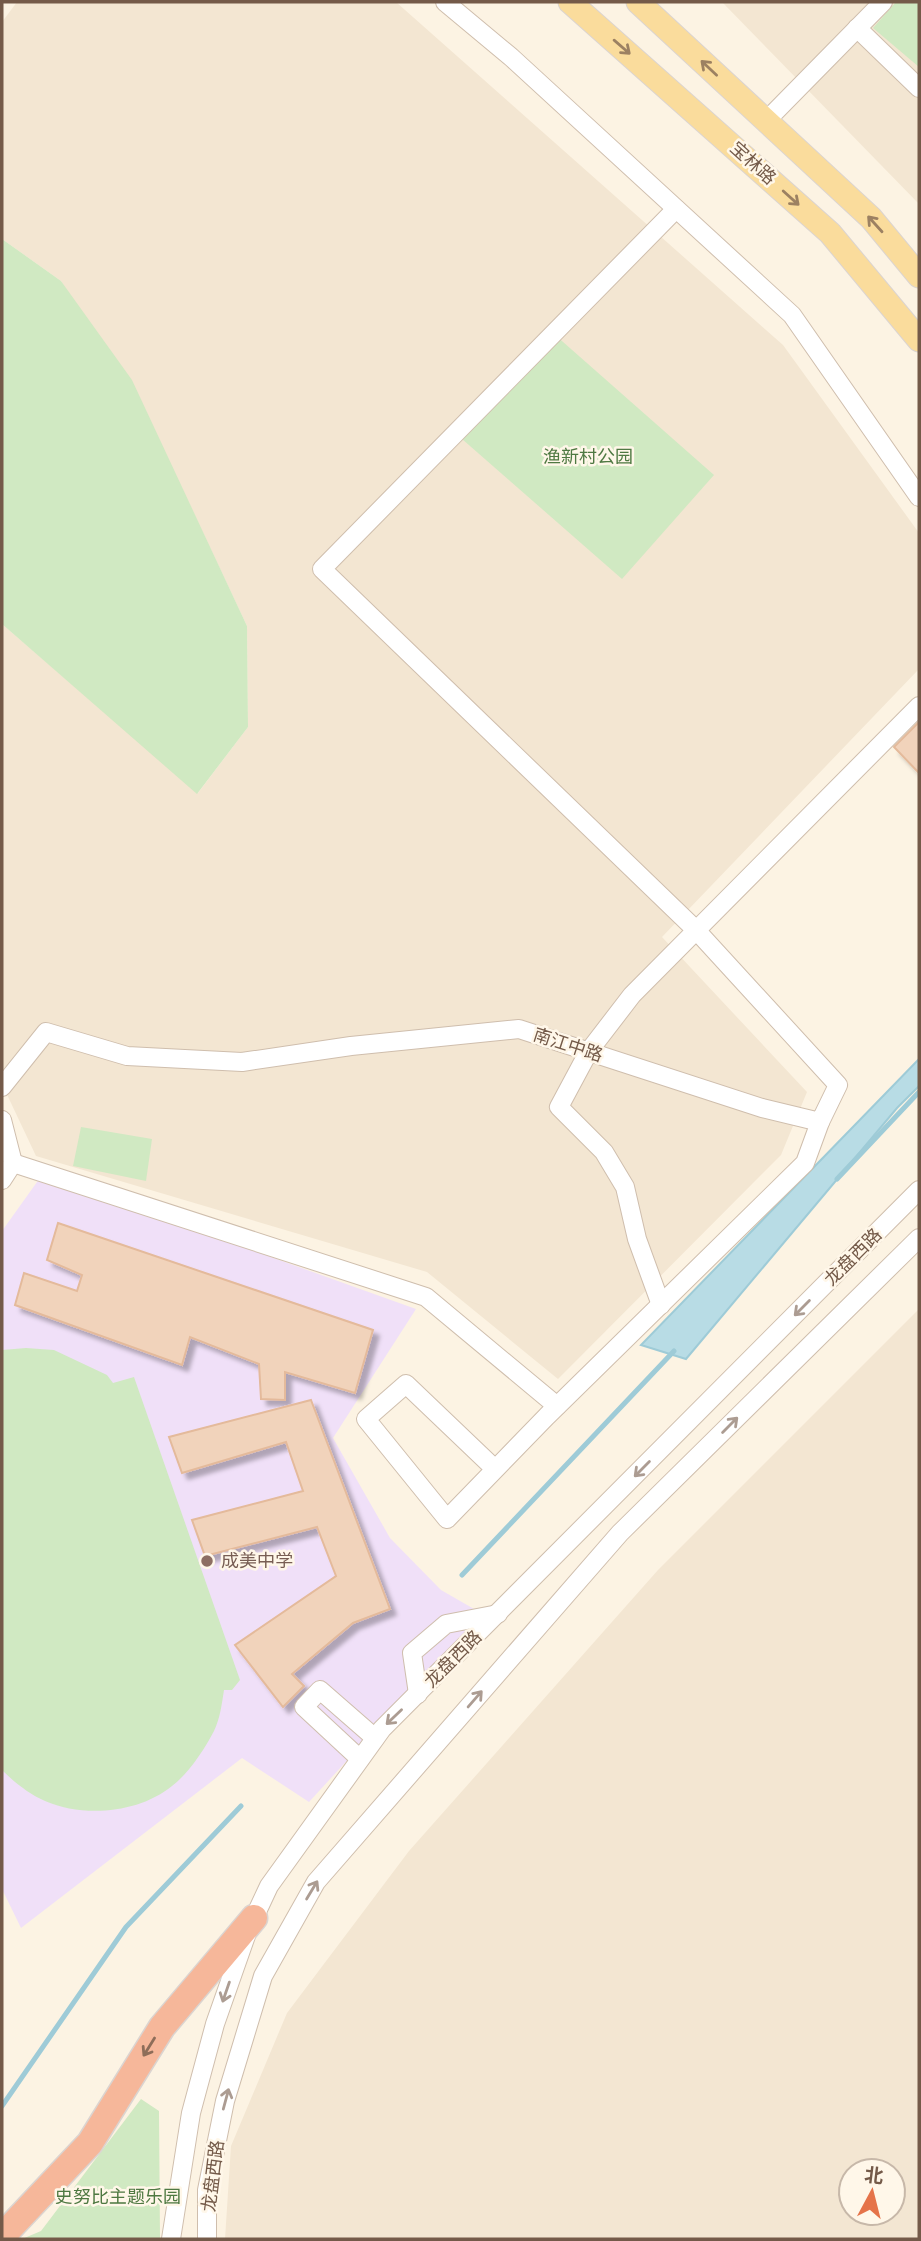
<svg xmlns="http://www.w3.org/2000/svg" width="921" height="2241" viewBox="0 0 921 2241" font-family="Helvetica,'Noto Sans SC',sans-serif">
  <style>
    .residential { fill: #f3e6d2; fill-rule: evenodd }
    .education { fill: #f0e0f8 }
    .green { fill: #d0e9c2 }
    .water { fill: #b8dce5; stroke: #9ecbd7; stroke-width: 2 }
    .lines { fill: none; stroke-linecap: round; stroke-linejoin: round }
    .stream { stroke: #9ecbd7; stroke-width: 5 }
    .building { fill: #f1d3bb; stroke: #e4ba9b; stroke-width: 2; filter: url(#shadow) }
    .minor-casing { stroke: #cfbead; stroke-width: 20 }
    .major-casing { stroke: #dbd4d0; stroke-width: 25 }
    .highway-casing { stroke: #dbd4d0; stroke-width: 29 }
    .minor { stroke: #fff; stroke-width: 18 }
    .major { stroke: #fadc9c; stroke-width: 23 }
    .highway { stroke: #f6b79a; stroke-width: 26 }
    .oneway { stroke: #9c8162 }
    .oneway2 { stroke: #ac9c92 }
    .oneway3 { stroke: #8e6d59 }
    .education-dot { fill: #8d6e63; stroke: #fff7e9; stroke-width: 2.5 }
    .labels { text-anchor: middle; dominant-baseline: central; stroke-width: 5; stroke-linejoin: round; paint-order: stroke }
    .street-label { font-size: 18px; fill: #745a49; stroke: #fff7e9 }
    .park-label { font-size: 18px; fill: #4f7942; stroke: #fff7e9 }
    .education-label { font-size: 18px; fill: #785e54; stroke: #fff7e9; text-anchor: start }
  </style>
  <defs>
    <filter id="shadow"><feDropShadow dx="6" dy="6" stdDeviation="2" flood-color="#0004"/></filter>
  </defs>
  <rect width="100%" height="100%" fill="#fcf3e3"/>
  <g class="residential">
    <path d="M 17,2 L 396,2 L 783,345 L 919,533 L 919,669 L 662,937 L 807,1092 L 781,1155 L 558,1379 L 427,1272 L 36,1156 L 2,1084 L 2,624 L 198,793 L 248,727 L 247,626 L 188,501 L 61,281 L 2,239 L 2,22 Z"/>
    <path d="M 722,2 L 919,2 L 919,204 Z"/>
    <path d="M 919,1309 L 919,2239 L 225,2239 L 231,2146 L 287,2013 L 409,1851 L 658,1570 ZM 851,2171 L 893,2171 L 893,2213 L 851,2213 Z"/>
  </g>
  <path class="education" d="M 42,1175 L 416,1309 L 333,1438 L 390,1538 L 441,1590 L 488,1617 L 409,1693 L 309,1802 L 242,1758 L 21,1928 L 2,1889 L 2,1231 Z"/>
  <g class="green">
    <path d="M 896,2 L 919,2 L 919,67 L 873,28 Z"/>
    <path d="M 2,239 L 61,281 L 132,380 L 247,626 L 248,727 L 197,794 L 2,624 Z"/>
    <path d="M 554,334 L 714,475 L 622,579 L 462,439 Z"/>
    <path d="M 81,1127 L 152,1139 L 146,1181 L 73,1166 Z"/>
    <path d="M 26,1348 L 54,1350 L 107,1375 L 113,1383 L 134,1377 L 240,1680 L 232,1690 L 224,1690 C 222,1703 220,1719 214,1731 C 204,1750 189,1773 172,1786 C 139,1813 84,1818 45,1801 C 29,1794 14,1782 2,1770 L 2,1350 Z"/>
    <path d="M 141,2099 L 159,2111 L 160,2239 L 22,2239 L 41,2231 Z"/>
  </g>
  <path class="water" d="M 919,1059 L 919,1086 L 897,1108 L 686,1359 L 641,1345 Z"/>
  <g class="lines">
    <g class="stream">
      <path d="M 837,1179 L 919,1092"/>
      <path d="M 462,1575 L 674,1351"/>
      <path d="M 2,2106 L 126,1927 L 241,1806"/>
    </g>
  </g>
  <g class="building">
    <path d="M 919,722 L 919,773 L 894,747 Z"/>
    <path d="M 58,1223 L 373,1330 L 355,1393 L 285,1372 L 285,1400 L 261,1399 L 259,1364 L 190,1337 L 182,1365 L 15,1305 L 24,1273 L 77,1291 L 82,1275 L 47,1260 Z"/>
    <path d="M 311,1400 L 390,1609 L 353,1623 L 292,1674 L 304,1686 L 283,1707 L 235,1645 L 336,1576 L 317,1527 L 205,1556 L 192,1520 L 303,1491 L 286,1442 L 182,1473 L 169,1437 Z"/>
  </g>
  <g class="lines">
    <g class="minor-casing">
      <g id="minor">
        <path d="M 445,2 L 511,57 L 792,315 L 919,497"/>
        <path d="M 857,28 L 919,88"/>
        <path d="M 766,121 L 883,2"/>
        <path d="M 2,1087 L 46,1032 L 127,1056 L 242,1062 L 351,1046 L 519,1029 L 762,1108 L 820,1122 L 838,1085 L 696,930 L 322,569 L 676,209"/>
        <path d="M 2,1120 L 13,1163 L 2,1180"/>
        <path d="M 13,1163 L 426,1297 L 557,1406"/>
        <path d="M 661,1305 L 637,1239 L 625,1187 L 604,1152 L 559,1107 L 589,1051 L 632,995 L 919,706"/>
        <path d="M 495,1469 L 406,1384 L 366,1419 L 447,1519 L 547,1416 L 805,1163 L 820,1122"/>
        <path d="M 418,1694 L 412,1653 L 446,1624 L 498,1614"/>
        <path d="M 360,1759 L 304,1707 L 320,1690 L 375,1738"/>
        <path d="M 171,2239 L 191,2113 L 215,2024 L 247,1933 L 269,1886 L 382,1729 L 919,1190"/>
        <path d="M 207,2239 L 207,2190 L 225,2101 L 263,1976 L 316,1882 L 620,1533 L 919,1238"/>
      </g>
    </g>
    <g class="major-casing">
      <g id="major">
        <path d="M 570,2 L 830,233 L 919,340"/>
        <path d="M 638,2 L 871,218 L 919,276"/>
      </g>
    </g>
    <g class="highway-casing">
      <path id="highway" d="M 2,2233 L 6,2232 L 90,2143 L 162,2027 L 254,1918"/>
    </g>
    <use href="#minor" class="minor"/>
    <use href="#major" class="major"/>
    <use href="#highway" class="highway"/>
  </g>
  <defs><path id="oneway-shaft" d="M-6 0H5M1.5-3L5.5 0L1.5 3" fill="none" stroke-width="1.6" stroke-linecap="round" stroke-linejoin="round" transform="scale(1.75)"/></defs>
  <g class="oneway">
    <use href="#oneway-shaft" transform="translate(622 47) rotate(41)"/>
    <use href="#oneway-shaft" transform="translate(709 68) rotate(-137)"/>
    <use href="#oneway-shaft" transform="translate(791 198) rotate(42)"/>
    <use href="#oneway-shaft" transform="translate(875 224) rotate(-132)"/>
  </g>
  <g class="oneway2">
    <use href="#oneway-shaft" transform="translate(802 1308) rotate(135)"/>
    <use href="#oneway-shaft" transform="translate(730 1425) rotate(-45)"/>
    <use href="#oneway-shaft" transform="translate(642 1469) rotate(135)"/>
    <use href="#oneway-shaft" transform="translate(475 1699) rotate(-49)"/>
    <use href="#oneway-shaft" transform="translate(394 1717) rotate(136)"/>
    <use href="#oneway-shaft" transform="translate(312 1890) rotate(-59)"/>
    <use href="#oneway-shaft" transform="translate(226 1992) rotate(109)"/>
    <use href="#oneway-shaft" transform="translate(226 2099) rotate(-75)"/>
  </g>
  <use class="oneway3" href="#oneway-shaft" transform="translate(149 2047) rotate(122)"/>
  <circle class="education-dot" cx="207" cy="1561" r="7"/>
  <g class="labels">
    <g class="street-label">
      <text transform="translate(753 163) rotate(42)">宝林路</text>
      <text transform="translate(568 1045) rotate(18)">南江中路</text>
      <text transform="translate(853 1257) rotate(-45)">龙盘西路</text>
      <text transform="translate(453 1659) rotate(-45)">龙盘西路</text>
      <text transform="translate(213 2176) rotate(-83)">龙盘西路</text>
    </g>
    <g class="park-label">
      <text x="588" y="457">渔新村公园</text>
      <text x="118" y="2197">史努比主题乐园</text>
    </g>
    <g class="education-label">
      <text x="221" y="1561">成美中学</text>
    </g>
  </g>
  <rect width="921" height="2241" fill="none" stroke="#745a49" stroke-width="7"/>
  <g transform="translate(872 2192) rotate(7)"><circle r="33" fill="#fff7e9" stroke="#c7b8a9" stroke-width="2"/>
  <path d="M0-5L12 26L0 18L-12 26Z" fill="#e57349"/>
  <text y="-10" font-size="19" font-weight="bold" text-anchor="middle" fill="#745a49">北</text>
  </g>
</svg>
